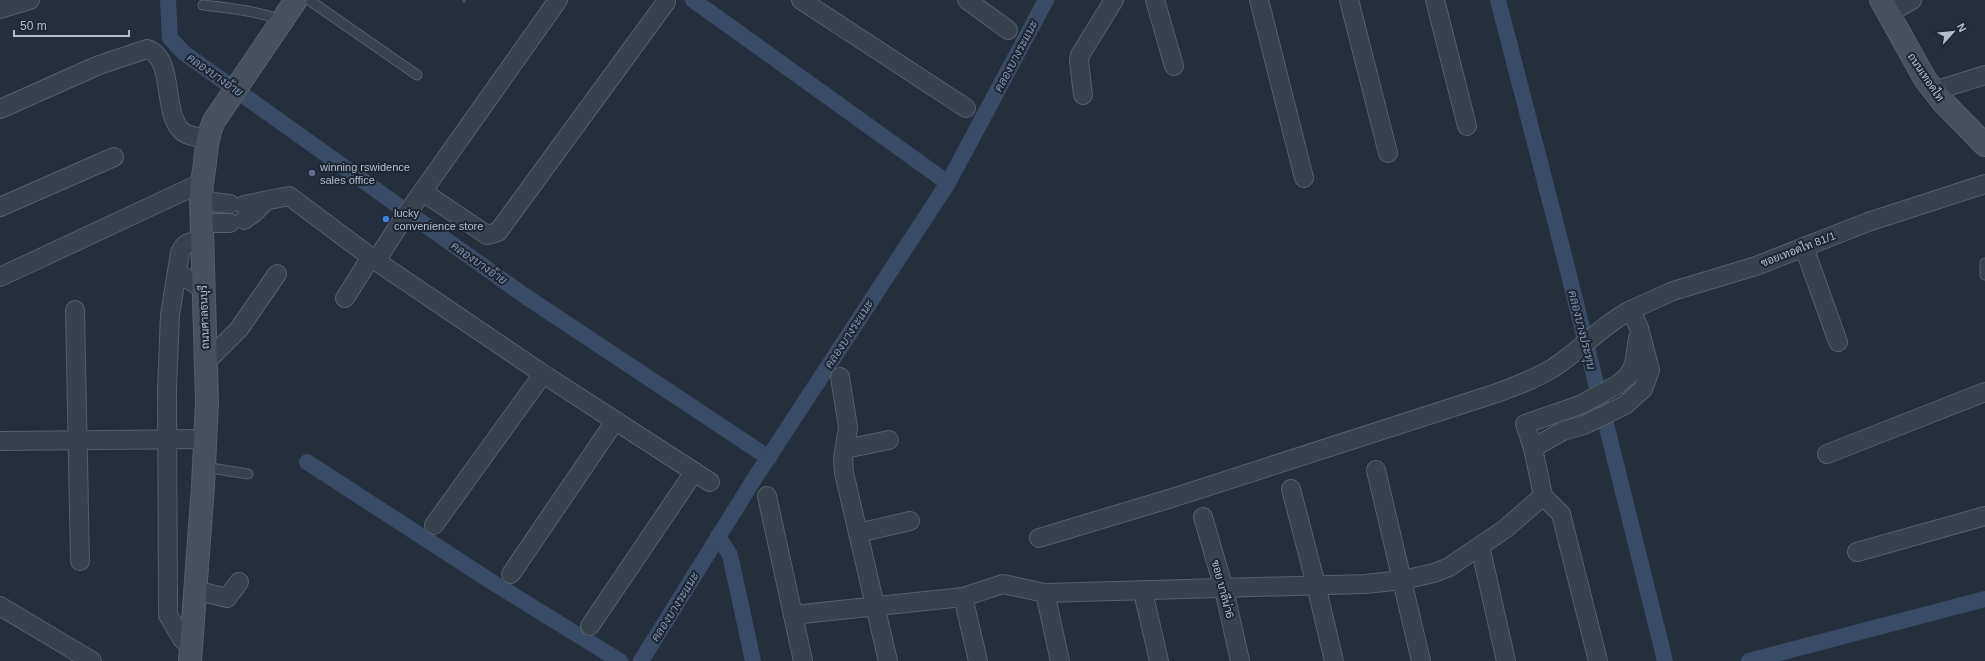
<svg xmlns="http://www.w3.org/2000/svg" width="1985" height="661" viewBox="0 0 1985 661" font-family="Helvetica,Sarabun,sans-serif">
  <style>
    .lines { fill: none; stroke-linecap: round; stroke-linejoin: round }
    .canal { stroke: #394c67; stroke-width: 16 }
    .lane-casing { stroke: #565f6c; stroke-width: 11 }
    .street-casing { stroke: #565f6c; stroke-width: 20 }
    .secondary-casing { stroke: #565f6c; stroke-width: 24 }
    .path { stroke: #44595c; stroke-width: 2.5; stroke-dasharray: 3 3; stroke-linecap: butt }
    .lane { stroke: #38414e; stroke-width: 9 }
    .street { stroke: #38414e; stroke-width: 18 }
    .secondary { stroke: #465061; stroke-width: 22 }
    .service-dot { fill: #5c6f8a; stroke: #1d2633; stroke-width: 1.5 }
    .shop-dot { fill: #3f7fe0; stroke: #1d2633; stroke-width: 1.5 }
    .labels { text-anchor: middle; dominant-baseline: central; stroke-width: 4; stroke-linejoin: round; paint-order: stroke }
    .street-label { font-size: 11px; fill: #b4bcc9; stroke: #1d2633 }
    .poi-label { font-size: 11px; fill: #b4bcc9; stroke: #1d2633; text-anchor: start }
    .water-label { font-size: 12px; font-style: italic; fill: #7c92b1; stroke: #1d2633 }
  </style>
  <rect width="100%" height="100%" fill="#242f3e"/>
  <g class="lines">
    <g class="canal">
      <path d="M 168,0 L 170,38 L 184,53 L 525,296 L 769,458"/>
      <path d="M 693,0 L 948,183"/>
      <path d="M 1498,0 L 1566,263 L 1665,661"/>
      <path d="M 307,462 L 492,582 L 620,661"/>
      <path d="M 718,536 L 730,555 L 753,661"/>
      <path d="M 641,661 L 753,481 L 948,183 L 1046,0"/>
      <path d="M 1749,661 L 1985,599"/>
    </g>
    <g class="lane-casing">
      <g id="lane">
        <path d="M 309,0 L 417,75"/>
        <path d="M 203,5 C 230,8 256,11 282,20"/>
        <path d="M 1985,263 L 1985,275"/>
        <path d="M 204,467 L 248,474"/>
      </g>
    </g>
    <g class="street-casing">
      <g id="street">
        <path d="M 801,0 L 966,108"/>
        <path d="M 967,0 L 1008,30"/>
        <path d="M 1155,0 L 1174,66"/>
        <path d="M 1259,0 L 1304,178"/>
        <path d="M 1349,0 L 1388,153"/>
        <path d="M 1435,0 L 1467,126"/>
        <path d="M 0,9 L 30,0"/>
        <path d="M 1889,13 L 1912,0"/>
        <path d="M 1934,91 L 1985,75"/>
        <path d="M 1083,95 L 1079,61 L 1080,55 L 1114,0"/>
        <path d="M 0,109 L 99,65 L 147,49 C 176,58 161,115 183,132 C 190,137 198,137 207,138"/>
        <path d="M 423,192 L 487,235 L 498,232 L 666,2"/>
        <path d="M 201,197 L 213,202 L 230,204"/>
        <path d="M 244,205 L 289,196 L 376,261 L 543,374 L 710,482"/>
        <path d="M 0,207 L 114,157"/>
        <path d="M 244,220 L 254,213 L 266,201"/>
        <path d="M 201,223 L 230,223"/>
        <path d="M 1804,247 L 1838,342"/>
        <path d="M 376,261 L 403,219 L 558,0"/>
        <path d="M 177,272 L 203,289"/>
        <path d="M 0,277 L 201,183"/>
        <path d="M 345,298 L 371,257"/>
        <path d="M 75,310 L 80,561"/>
        <path d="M 205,363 L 239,329 L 277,274"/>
        <path d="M 840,377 L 848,427 L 843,459 L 844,473 L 888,661"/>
        <path d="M 0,441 L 205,439"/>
        <path d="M 1533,448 L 1563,431 L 1584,425 L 1625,405 L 1643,389 L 1650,370 L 1639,328 L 1631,310 L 1673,291 L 1756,266 L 1868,222 L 1985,184"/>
        <path d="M 845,449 L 889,440"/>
        <path d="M 1827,454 L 1985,392"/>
        <path d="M 1376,470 L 1421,661"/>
        <path d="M 1291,489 L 1316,585 L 1334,661"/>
        <path d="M 767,496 L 803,661"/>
        <path d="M 1543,496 L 1533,448 L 1525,424 L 1580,405 L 1617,385 L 1628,376 L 1634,365 L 1638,338"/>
        <path d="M 1543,496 L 1561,514 L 1598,661"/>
        <path d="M 1203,517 L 1224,589 L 1240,661"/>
        <path d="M 434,525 L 543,374"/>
        <path d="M 858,533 L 910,521"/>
        <path d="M 1039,538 L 1172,498 L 1497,393 C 1516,386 1535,379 1553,368 C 1581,350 1602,325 1631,310"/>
        <path d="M 1480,546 L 1506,661"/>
        <path d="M 1857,552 L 1985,516"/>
        <path d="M 511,574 L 615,421"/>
        <path d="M 195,590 L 227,598 L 239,582"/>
        <path d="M 1143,592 L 1159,661"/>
        <path d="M 1045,593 L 1060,661"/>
        <path d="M 963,597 L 978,661"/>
        <path d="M 0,606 L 92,661"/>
        <path d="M 793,615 L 963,597 L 1003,584 L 1045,593 L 1365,584 L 1403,580 L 1434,573 L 1449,567 L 1505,529 L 1543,496"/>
        <path d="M 590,626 L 694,472"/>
        <path d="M 191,646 L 182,639 L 168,615 L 167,389 L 170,315 L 180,253 C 184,242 190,242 201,240"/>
      </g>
    </g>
    <g class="secondary-casing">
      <g id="secondary">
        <path d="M 1881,0 L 1925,79 L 1942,101 L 1985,145"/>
        <path d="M 190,661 L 203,486 L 207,402 L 201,197 C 201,184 204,174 205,162 C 207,145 207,137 214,121 L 296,0"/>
      </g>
    </g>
    <path class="path" d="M 463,0 L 466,3"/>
    <use href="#lane" class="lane"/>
    <use href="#street" class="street"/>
    <use href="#secondary" class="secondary"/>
  </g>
  <circle class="service-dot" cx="312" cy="173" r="4"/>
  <circle class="shop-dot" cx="386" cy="219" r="4"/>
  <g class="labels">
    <g class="street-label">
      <text transform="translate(1926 77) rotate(56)">ถนนเทอดไท</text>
      <text transform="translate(1798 249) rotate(-21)">ซอยเทอดไท 81/1</text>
      <text transform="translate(204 317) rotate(-92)">ถนนศาลธนบุรี</text>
      <text transform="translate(1223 589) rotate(75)">ซอย บาลีน่า6</text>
    </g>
    <g class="poi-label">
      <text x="320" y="167">winning rswidence<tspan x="320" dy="13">sales office</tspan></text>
      <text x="394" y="213">lucky<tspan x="394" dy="13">convenience store</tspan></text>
    </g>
    <g class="water-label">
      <text transform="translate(1016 56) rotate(-62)">คลองบางระแนะ</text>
      <text transform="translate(215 75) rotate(35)">คลองบางอ้าย</text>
      <text transform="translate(479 263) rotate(35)">คลองบางอ้าย</text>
      <text transform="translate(1582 330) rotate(76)">คลองบางประทุน</text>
      <text transform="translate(849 334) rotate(-57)">คลองบางระแนะ</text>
      <text transform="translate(675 607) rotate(-58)">คลองบางระแนะ</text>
    </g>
  </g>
  <g transform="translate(1953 32) rotate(63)" stroke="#1d2633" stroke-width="3" paint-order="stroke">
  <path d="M0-3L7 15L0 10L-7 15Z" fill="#b4bcc9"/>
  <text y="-6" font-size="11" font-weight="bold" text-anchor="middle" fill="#b4bcc9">N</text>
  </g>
  <path d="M14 30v6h115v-6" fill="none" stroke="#b4bcc9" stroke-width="2"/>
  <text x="20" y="30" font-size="12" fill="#b4bcc9" stroke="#1d2633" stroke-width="3" paint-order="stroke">50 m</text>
</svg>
